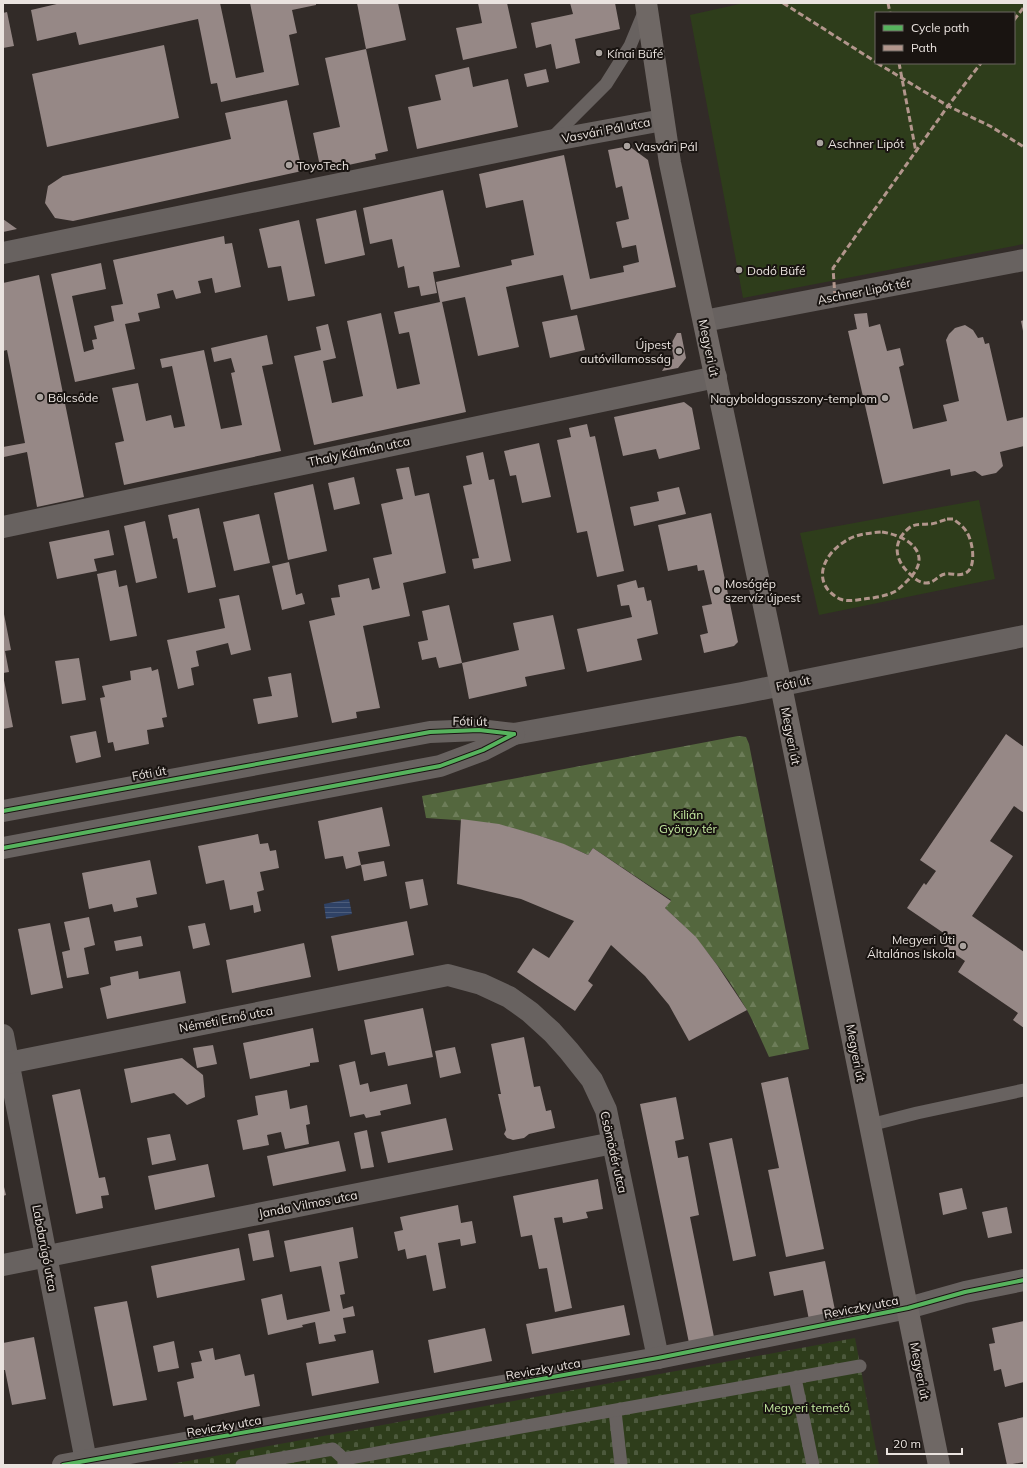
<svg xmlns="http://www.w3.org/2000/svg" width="1027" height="1468" viewBox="0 0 1027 1468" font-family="Mulish,sans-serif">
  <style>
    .forest { fill: url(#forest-firs) }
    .cemetery { fill: url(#cemetery-stones) }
    .green { fill: #2e3d1b; fill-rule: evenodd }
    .water { fill: url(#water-rules) }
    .building { fill: #968886 }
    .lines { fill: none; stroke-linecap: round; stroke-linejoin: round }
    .service { stroke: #686260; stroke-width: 13 }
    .minor { stroke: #686260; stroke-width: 22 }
    .tertiary { stroke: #686260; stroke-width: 22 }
    .secondary { stroke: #6f6865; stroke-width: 22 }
    .quiet { stroke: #b2968c; stroke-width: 3; stroke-dasharray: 6 3; stroke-linecap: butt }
    .cycleway-casing { stroke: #191411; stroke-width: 6 }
    .cycleway { stroke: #56b35d; stroke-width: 4 }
    .poi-dot { fill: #aaa39f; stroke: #191411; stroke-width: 1.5 }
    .labels { text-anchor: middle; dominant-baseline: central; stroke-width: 4; stroke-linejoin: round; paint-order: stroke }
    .poi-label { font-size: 12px; fill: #eae3df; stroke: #191411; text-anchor: start }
    .street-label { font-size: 12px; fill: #eae3df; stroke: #191411 }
    .park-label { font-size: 12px; fill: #c4eaa0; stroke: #191411 }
  </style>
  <defs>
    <pattern id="forest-firs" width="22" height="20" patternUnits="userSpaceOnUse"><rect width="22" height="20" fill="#54673e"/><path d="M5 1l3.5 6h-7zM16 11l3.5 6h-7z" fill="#6d7d59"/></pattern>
    <pattern id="cemetery-stones" width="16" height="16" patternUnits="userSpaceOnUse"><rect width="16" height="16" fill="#2e3d1b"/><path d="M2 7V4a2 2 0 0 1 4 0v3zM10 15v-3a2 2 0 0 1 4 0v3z" fill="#4c593c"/></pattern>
    <pattern id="water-rules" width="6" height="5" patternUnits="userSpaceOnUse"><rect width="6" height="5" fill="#2f4266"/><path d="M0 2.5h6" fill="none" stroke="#4d5d7b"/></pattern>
  </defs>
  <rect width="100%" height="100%" fill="#322b28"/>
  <path class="forest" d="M 738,736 L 746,737 L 749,744 L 809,1049 L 769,1057 C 762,1042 755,1025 747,1010 C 725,972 698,937 665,908 L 671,900 L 593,848 L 588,855 C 533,829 486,821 426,818 L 422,796 Z"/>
  <path class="cemetery" d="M 855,1338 L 879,1465 L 166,1465 Z"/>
  <g class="green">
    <path d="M 744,3 L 1024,3 L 1024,244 L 743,298 L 690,15 ZM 876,13 L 1014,13 L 1014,63 L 876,63 Z"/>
    <path d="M 979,500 L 995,579 L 819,615 L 800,533 Z"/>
  </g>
  <path class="water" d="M 349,899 L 352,914 L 326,919 L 324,904 Z"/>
  <g class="building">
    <path d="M 61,3 L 220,3 L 236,78 L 264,72 L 250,3 L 316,3 L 316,5 L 292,10 L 297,33 L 289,35 L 299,85 L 221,102 L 217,83 L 211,84 L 198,19 L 79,45 L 76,32 L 37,41 L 31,10 Z"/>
    <path d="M 357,3 L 398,3 L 406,40 L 366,49 Z"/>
    <path d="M 478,3 L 507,3 L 517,48 L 463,60 L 456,28 L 482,23 Z"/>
    <path d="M 570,3 L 615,3 L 620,29 L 575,39 L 580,63 L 556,69 L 551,44 L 536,48 L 531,23 L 573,14 Z"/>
    <path d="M 7,12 L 14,46 L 3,48 L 3,13 Z"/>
    <path d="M 164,45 L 179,118 L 47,147 L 32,74 Z"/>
    <path d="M 366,49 L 388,151 L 375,154 L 376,159 L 321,171 L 313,133 L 340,127 L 325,58 Z"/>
    <path d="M 469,67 L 473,87 L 508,79 L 518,127 L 417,149 L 408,107 L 441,100 L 435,75 Z"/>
    <path d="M 546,69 L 549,82 L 527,87 L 524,74 Z"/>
    <path d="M 287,100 L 302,171 L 73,221 L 55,218 L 45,203 L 48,186 L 63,176 L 231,139 L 225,113 Z"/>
    <path d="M 629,146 L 648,160 L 676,287 L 571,310 L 563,275 L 506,287 L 519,347 L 478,356 L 465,297 L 442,302 L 466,412 L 314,445 L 294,356 L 321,350 L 316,327 L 328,324 L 336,358 L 323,361 L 332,403 L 363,396 L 347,321 L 381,313 L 397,389 L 420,384 L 409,332 L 399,334 L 394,312 L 440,302 L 436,282 L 512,265 L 511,260 L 534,255 L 523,200 L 486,208 L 479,174 L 564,155 L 590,279 L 624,272 L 623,266 L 639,262 L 636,245 L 622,248 L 616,222 L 629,219 L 622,186 L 616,188 L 608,150 Z"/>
    <path d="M 443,190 L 460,267 L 433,272 L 437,293 L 421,296 L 419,286 L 408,288 L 404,266 L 398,268 L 392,239 L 370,244 L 363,208 Z"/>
    <path d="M 356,210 L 365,255 L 325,264 L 316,219 Z"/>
    <path d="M 3,219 L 17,229 L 3,232 Z"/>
    <path d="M 299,220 L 315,296 L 288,301 L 281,266 L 268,268 L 259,229 Z"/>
    <path d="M 224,236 L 225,244 L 232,243 L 241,287 L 215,293 L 212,278 L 198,281 L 201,293 L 176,299 L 173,290 L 157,294 L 160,308 L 138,313 L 140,321 L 125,324 L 135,369 L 75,382 L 51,274 L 101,263 L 106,289 L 72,296 L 84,352 L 94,349 L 92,340 L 97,339 L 94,326 L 114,321 L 111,306 L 123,304 L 113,260 Z"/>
    <path d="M 39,275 L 84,497 L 37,507 L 27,452 L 4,457 L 3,460 L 3,447 L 25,443 L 7,350 L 3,351 L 3,283 Z"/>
    <path d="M 867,313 L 869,327 L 880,324 L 887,351 L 900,348 L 904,365 L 899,367 L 913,429 L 947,421 L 943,405 L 959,401 L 946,340 L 949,334 L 955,328 L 965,325 L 973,330 L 978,338 L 983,337 L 985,344 L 989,343 L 1007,421 L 1024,417 L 1024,446 L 1000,452 L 1003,466 L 996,473 L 982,476 L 975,471 L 951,476 L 950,469 L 883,484 L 848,331 L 857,329 L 854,314 Z"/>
    <path d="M 577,315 L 585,350 L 550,358 L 542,322 Z"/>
    <path d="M 1024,320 L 1024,331 L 1023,331 L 1021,321 Z"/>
    <path d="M 677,333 L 681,333 L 686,358 L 678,368 L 662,371 L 669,360 L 674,359 L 671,344 Z"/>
    <path d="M 267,335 L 273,364 L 262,366 L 281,451 L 124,485 L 115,443 L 124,441 L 112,388 L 138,383 L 146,421 L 171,415 L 174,428 L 185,426 L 172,366 L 162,368 L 160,359 L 204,350 L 221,429 L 242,425 L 231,373 L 235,372 L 231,358 L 214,362 L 211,348 Z"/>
    <path d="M 684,402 L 692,408 L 700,449 L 659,459 L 656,449 L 623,456 L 614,417 Z"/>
    <path d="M 587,424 L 590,437 L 595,436 L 624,571 L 597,577 L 587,531 L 577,533 L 557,440 L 571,437 L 569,428 Z"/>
    <path d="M 539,443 L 551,497 L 522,503 L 516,475 L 510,476 L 504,451 Z"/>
    <path d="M 483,452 L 489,480 L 494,479 L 511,561 L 474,569 L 472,559 L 479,558 L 463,486 L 472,484 L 466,456 Z"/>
    <path d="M 409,467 L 415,496 L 429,493 L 446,573 L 403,583 L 410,616 L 363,626 L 380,708 L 356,712 L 357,718 L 332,723 L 309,621 L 335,615 L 331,598 L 340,597 L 338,585 L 369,578 L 372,590 L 380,588 L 373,558 L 392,554 L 381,504 L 403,499 L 396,469 Z"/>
    <path d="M 354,477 L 360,504 L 334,510 L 328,483 Z"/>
    <path d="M 313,484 L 327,551 L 288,560 L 274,493 Z"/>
    <path d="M 679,487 L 686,514 L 634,526 L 630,507 L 659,501 L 657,492 Z"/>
    <path d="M 199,508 L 216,587 L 188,593 L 177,538 L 173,539 L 168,515 Z"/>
    <path d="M 711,513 L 738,642 L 734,646 L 704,653 L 700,635 L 708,633 L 702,606 L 712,604 L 704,570 L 698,571 L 697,565 L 668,571 L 658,525 Z"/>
    <path d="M 259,514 L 270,563 L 234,571 L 223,522 Z"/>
    <path d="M 145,521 L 157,578 L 136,583 L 124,526 Z"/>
    <path d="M 109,530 L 114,555 L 94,559 L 97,571 L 57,579 L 49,542 Z"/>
    <path d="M 289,562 L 296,595 L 302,593 L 305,604 L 282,610 L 272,566 Z"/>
    <path d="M 116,570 L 119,587 L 127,585 L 137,636 L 110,641 L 97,574 Z"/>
    <path d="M 636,580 L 638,588 L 644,587 L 647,601 L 651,600 L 658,634 L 637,639 L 642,660 L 587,672 L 577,629 L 632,617 L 629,605 L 621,606 L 617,585 Z"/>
    <path d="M 239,595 L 251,650 L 231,655 L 228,643 L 196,651 L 199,666 L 191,668 L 194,685 L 178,689 L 167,640 L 225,628 L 219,599 Z"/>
    <path d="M 449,605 L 462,663 L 519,650 L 513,623 L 553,615 L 565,669 L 525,677 L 527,686 L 469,699 L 462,663 L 439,668 L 436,657 L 422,660 L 418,642 L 428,640 L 422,611 Z"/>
    <path d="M 3,609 L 11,650 L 5,651 L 9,672 L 3,673 Z"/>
    <path d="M 79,658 L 86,700 L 62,704 L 55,661 Z"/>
    <path d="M 151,667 L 152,671 L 158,669 L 167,717 L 162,718 L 164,727 L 147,730 L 149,744 L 115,751 L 113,742 L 108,743 L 100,698 L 105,697 L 102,686 L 131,680 L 130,671 Z"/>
    <path d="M 291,673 L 298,717 L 258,724 L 253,699 L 272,696 L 268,677 Z"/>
    <path d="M 3,675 L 13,727 L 3,729 Z"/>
    <path d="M 96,731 L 101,757 L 76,763 L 70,736 Z"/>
    <path d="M 1006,734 L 1024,747 L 1024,813 L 1014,806 L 990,841 L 1013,856 L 972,916 L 1024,952 L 1024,1028 L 1013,1020 L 1018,1013 L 958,972 L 965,961 L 939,943 L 945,934 L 907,908 L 924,883 L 926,885 L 936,871 L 920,860 Z"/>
    <path d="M 382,807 L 390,846 L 358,852 L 361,865 L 346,869 L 343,856 L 325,859 L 318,821 Z"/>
    <path d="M 461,819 L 499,824 L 537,835 L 564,844 L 588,855 L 593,848 L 671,901 L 665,908 L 696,937 L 717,965 L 747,1010 L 689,1041 L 669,1005 L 645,976 L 611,945 L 588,981 L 593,985 L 575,1011 L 517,972 L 533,948 L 549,958 L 574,921 L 521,899 L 457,884 Z"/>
    <path d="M 258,834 L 260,844 L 268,843 L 270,851 L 276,850 L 279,868 L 260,872 L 264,890 L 257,892 L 261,911 L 254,913 L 253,905 L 230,910 L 224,880 L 206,884 L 198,846 Z"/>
    <path d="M 150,860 L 157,894 L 136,898 L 138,907 L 114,912 L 112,904 L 89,909 L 82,873 Z"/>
    <path d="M 384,861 L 387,876 L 364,881 L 361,865 Z"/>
    <path d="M 423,879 L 428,905 L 410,909 L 405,882 Z"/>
    <path d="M 89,917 L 95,945 L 84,948 L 89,974 L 67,978 L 62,952 L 70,950 L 64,922 Z"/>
    <path d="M 407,921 L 414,955 L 338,971 L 331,936 Z"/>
    <path d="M 50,923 L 63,988 L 31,995 L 18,929 Z"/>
    <path d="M 205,923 L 210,945 L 193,949 L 188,926 Z"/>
    <path d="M 141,936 L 143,946 L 116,951 L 114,941 Z"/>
    <path d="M 304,943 L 311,977 L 232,993 L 226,960 Z"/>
    <path d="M 138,971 L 139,979 L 180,971 L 186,1003 L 107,1019 L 100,988 L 111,985 L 110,977 Z"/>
    <path d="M 423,1008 L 433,1057 L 388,1066 L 385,1052 L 371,1055 L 364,1020 Z"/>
    <path d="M 313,1028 L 319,1062 L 310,1063 L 310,1066 L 250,1079 L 243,1043 Z"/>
    <path d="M 524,1037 L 534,1087 L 540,1086 L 546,1111 L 551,1110 L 555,1128 L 529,1134 L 524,1138 L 513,1140 L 507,1138 L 504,1134 L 506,1130 L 498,1094 L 501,1094 L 491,1044 Z"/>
    <path d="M 213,1045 L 217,1064 L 197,1068 L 193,1048 Z"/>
    <path d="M 455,1047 L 461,1073 L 440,1078 L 435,1051 Z"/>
    <path d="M 182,1058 L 203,1075 L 205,1097 L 187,1105 L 174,1093 L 131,1103 L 124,1069 Z"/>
    <path d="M 355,1061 L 360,1085 L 368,1083 L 370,1092 L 407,1084 L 411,1104 L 380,1111 L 381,1115 L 366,1118 L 364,1114 L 350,1117 L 339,1065 Z"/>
    <path d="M 788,1077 L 824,1249 L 786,1257 L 768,1170 L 779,1168 L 761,1083 Z"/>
    <path d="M 80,1089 L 99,1178 L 105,1177 L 109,1195 L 101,1196 L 103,1208 L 76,1214 L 52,1095 Z"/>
    <path d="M 287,1090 L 290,1109 L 307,1105 L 310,1124 L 306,1125 L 309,1144 L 285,1149 L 281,1132 L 267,1135 L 269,1145 L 243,1150 L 237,1120 L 258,1115 L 255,1096 Z"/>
    <path d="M 676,1097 L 684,1139 L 675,1141 L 678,1158 L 688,1156 L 699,1215 L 690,1217 L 714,1337 L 689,1343 L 640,1104 Z"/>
    <path d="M 446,1118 L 453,1150 L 388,1163 L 381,1132 Z"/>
    <path d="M 367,1130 L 374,1167 L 361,1169 L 354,1133 Z"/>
    <path d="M 170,1134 L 176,1160 L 152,1165 L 147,1138 Z"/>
    <path d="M 732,1138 L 756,1256 L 733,1261 L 709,1143 Z"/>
    <path d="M 339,1141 L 346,1171 L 273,1186 L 267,1156 Z"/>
    <path d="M 208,1164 L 215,1197 L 155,1210 L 148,1176 Z"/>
    <path d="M 598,1179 L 603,1209 L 586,1212 L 588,1218 L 563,1223 L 562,1217 L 554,1218 L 572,1308 L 555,1312 L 547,1268 L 539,1269 L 532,1235 L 521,1237 L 513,1196 Z"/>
    <path d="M 3,1183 L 6,1195 L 3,1196 Z"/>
    <path d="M 962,1188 L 967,1209 L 943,1215 L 939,1193 Z"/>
    <path d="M 458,1205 L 461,1223 L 472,1221 L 476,1243 L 461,1246 L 460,1239 L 438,1243 L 446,1288 L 433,1291 L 426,1255 L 407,1259 L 405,1249 L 398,1251 L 394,1232 L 403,1230 L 400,1217 Z"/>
    <path d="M 1007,1207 L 1012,1233 L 988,1238 L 982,1212 Z"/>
    <path d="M 353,1227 L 358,1258 L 339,1262 L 345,1294 L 340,1295 L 343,1309 L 353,1306 L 355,1316 L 343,1318 L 346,1333 L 334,1335 L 336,1341 L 319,1344 L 315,1322 L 302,1325 L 303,1327 L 268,1335 L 261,1299 L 282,1294 L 287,1320 L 330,1311 L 321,1266 L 290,1272 L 284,1241 Z"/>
    <path d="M 269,1230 L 274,1257 L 253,1261 L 248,1234 Z"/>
    <path d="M 239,1248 L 245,1280 L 157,1298 L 151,1266 Z"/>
    <path d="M 825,1261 L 836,1315 L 809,1320 L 803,1290 L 774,1296 L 769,1272 Z"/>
    <path d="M 127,1301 L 147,1400 L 113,1406 L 94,1307 Z"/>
    <path d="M 624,1305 L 630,1335 L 532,1354 L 526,1324 Z"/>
    <path d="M 1024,1321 L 1024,1382 L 1005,1387 L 1001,1369 L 994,1371 L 989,1344 L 995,1343 L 992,1328 Z"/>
    <path d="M 485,1328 L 492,1361 L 434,1373 L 428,1340 Z"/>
    <path d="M 34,1337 L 46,1399 L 12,1405 L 5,1370 L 3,1370 L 3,1343 Z"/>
    <path d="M 174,1341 L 179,1368 L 158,1372 L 153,1346 Z"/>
    <path d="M 213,1348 L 215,1360 L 240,1354 L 245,1376 L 254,1374 L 260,1406 L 194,1420 L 193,1415 L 184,1417 L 177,1382 L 194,1378 L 191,1363 L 202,1361 L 199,1351 Z"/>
    <path d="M 373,1350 L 379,1383 L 312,1396 L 306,1363 Z"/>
    <path d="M 1024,1417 L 1024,1462 L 1007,1465 L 998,1423 Z"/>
  </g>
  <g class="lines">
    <g class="service">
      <path d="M 551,139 L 606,84 L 630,46 L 645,10"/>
      <path d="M 870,1125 L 917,1113 L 1024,1090"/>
      <path d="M 795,1378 L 813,1465"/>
      <path d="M 615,1411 L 621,1465"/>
      <path d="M 344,1459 L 860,1366"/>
      <path d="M 242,1465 L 333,1449 L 344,1459 L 344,1465"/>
    </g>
    <g class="minor">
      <path d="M 3,253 L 549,141 L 663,120"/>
      <path d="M 704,321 L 1024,260"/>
      <path d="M 3,527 L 716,377"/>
      <path d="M 3,1035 L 86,1461"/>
      <path d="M 3,1064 L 448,975 L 481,984 L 509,997 L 530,1012 L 552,1032 L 569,1051 L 592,1080 L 606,1110 L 658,1358"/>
      <path d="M 3,1265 L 613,1143"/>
      <path d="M 63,1465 L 658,1358 L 908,1308 L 965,1292 L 1024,1280"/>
    </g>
    <g class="tertiary">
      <path d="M 3,811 L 430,732 L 479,730 L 514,734 L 742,693 L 1024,636"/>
      <path d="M 3,848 L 440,766 L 483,750 L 514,734"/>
    </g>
    <path class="secondary" d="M 646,3 L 670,163 L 781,686 L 939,1465"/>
    <g class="quiet">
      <path d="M 783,3 L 876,62"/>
      <path d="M 888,3 L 890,13"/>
      <path d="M 1014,20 L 1024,7"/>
      <path d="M 877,63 L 948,106 L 990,126 L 1024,147"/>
      <path d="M 899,63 L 916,152"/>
      <path d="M 835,297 L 833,268 L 948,106 L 981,63"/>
      <path d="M 947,519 L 953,519 C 957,522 963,526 966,531 C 973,540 978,571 963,574 C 958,576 951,573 945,574 C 938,575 935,583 926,583 C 920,583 915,579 911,575 C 895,561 891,543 909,528 C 916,523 921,525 929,524 C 935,524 941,521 947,519 Z"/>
      <path d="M 882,532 C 909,536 935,555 907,581 C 904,584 900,588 896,591 C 887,596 874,598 864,599 C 856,600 847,602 840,599 C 811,584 822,556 844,542 C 855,534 869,533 882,532 Z"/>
    </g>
    <g class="cycleway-casing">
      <g id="cycleway">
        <path d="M 3,811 L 430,732 L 479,730 L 514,734"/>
        <path d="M 3,848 L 440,766 L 483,750 L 514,734"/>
        <path d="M 63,1465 L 658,1358 L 908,1308 L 965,1292 L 1024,1280"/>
      </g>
    </g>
    <use href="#cycleway" class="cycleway"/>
  </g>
  <g class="poi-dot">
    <circle cx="599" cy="53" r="4"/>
    <circle cx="820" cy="143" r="4"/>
    <circle cx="627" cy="146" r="4"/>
    <circle cx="289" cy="165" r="4"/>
    <circle cx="739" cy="270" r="4"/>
    <circle cx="679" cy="351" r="4"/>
    <circle cx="40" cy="397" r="4"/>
    <circle cx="885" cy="398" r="4"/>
    <circle cx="717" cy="590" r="4"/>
    <circle cx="963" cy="946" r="4"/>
  </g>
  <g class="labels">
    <g class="poi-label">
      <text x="607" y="53">Kínai Büfé</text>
      <text x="828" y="143">Aschner Lipót</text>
      <text x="635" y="146">Vasvári Pál</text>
      <text x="297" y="165">ToyoTech</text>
      <text x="747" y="270">Dodó Büfé</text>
      <text x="671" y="344" text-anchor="end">Újpest<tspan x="671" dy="14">autóvillamosság</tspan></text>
      <text x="48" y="397">Bölcsőde</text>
      <text x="877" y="398" text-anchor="end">Nagyboldogasszony-templom</text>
      <text x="725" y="583">Mosógép<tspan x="725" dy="14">szervíz újpest</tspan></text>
      <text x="955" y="939" text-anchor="end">Megyeri Úti<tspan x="955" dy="14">Általános Iskola</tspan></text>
    </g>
    <g class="street-label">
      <text transform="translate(606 130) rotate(-11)">Vasvári Pál utca</text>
      <text transform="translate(864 291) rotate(-11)">Aschner Lipót tér</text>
      <text transform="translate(709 348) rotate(78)">Megyeri út</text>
      <text transform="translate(359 451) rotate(-12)">Thaly Kálmán utca</text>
      <text transform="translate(793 683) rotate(-12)">Fóti út</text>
      <text transform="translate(470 721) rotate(1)">Fóti út</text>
      <text transform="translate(791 736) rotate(79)">Megyeri út</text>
      <text transform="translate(149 773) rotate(-10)">Fóti út</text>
      <text transform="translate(226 1019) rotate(-11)">Németi Ernő utca</text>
      <text transform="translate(856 1053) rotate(79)">Megyeri út</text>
      <text transform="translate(614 1152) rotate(77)">Csömödér utca</text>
      <text transform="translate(308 1204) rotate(-11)">Janda Vilmos utca</text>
      <text transform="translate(45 1248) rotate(79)">Labdarúgó utca</text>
      <text transform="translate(861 1307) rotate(-11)">Reviczky utca</text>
      <text transform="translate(543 1369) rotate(-10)">Reviczky utca</text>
      <text transform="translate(920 1371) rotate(79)">Megyeri út</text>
      <text transform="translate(224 1426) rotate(-10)">Reviczky utca</text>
    </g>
    <g class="park-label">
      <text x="688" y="814">Kilián<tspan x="688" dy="14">György tér</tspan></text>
      <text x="807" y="1407">Megyeri temető</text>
    </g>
  </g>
  <rect width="1027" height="1468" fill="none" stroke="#eae3df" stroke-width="8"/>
  <rect x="875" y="12" width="140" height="52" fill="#191411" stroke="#6d6763"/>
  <rect x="883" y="25" width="20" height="6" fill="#56b35d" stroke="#6d6763"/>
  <text x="911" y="32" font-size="12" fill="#eae3df">Cycle path</text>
  <rect x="883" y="45" width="20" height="6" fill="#b2968c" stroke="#6d6763"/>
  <text x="911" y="52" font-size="12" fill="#eae3df">Path</text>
  <path d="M887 1448v6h75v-6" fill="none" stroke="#eae3df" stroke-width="2"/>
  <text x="893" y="1448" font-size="12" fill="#eae3df" stroke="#191411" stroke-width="3" paint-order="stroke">20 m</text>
</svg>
